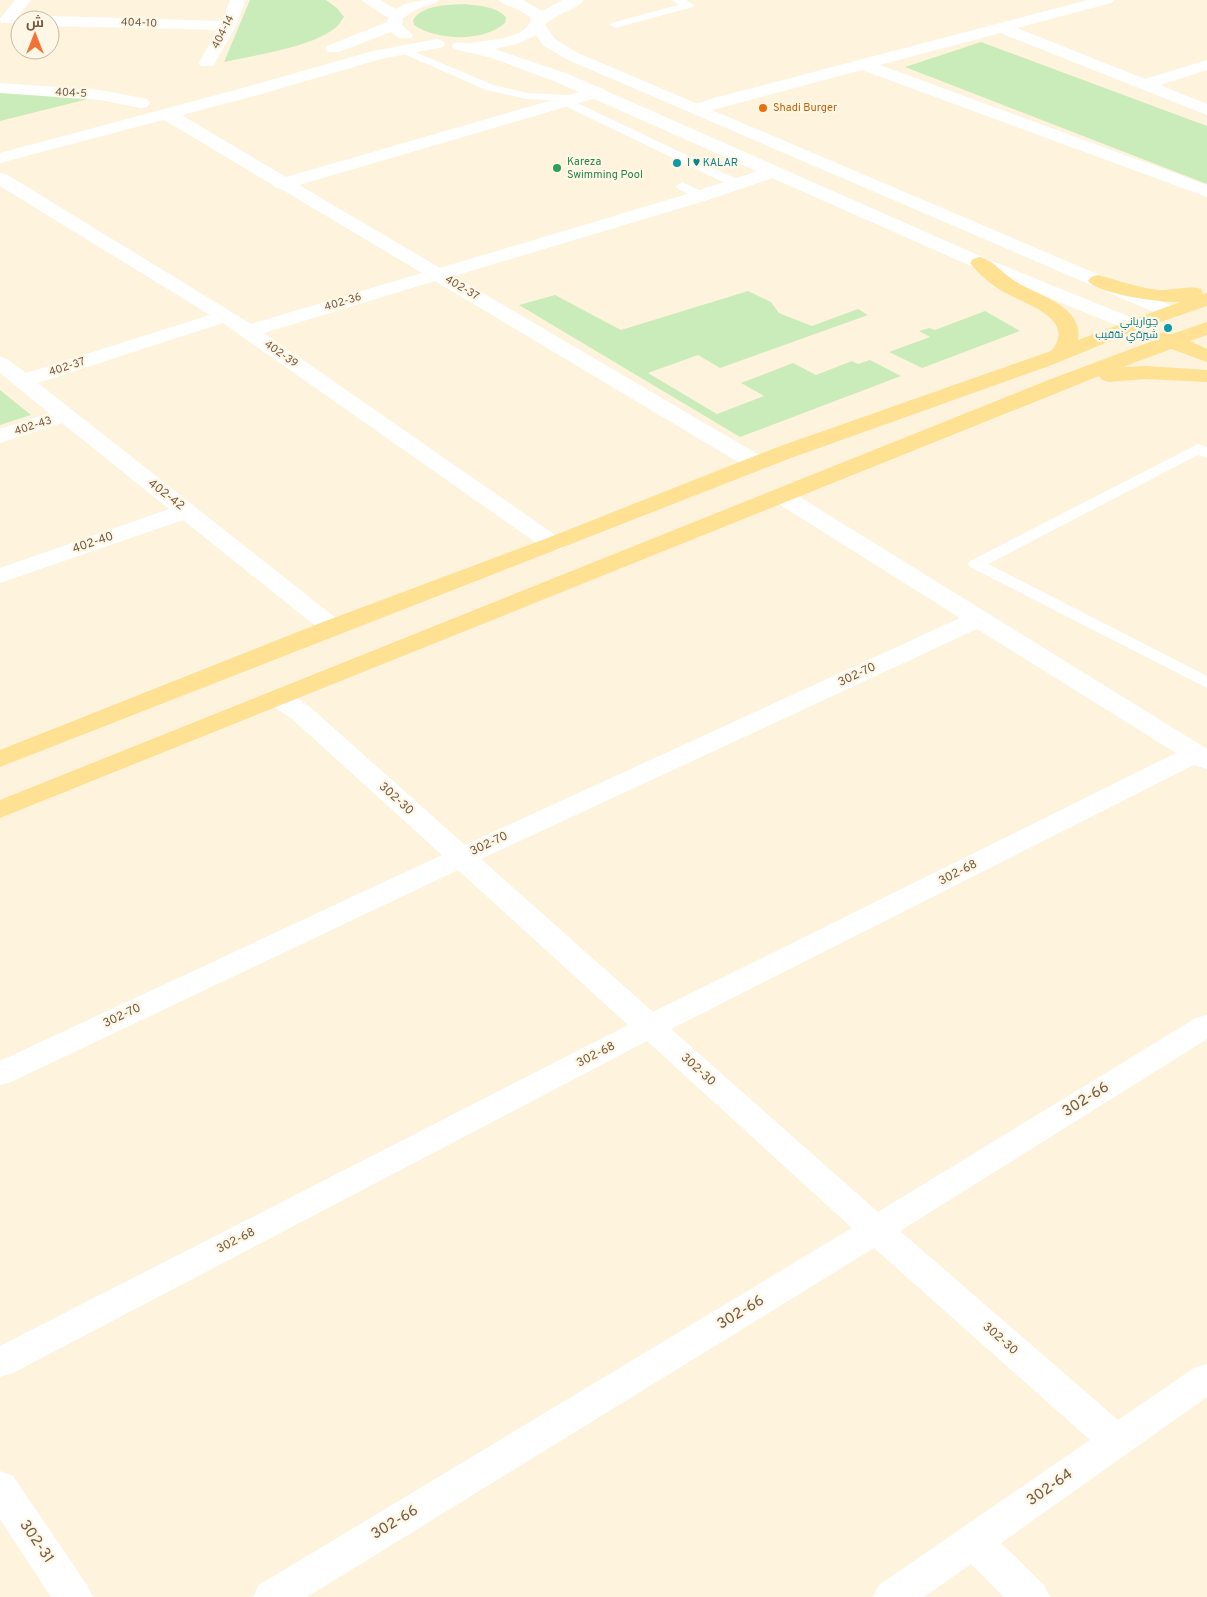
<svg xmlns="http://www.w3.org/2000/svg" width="1207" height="1597" viewBox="0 0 1207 1597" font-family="Overpass,Cairo,sans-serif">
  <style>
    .green { fill: #caecbb }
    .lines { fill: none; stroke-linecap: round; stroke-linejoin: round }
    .lane { fill: #fff; fill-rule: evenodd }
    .street { fill: #fff; fill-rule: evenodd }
    .secondary { fill: #fff; fill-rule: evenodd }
    .primary { fill: #ffe193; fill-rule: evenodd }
    .food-dot { fill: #e8710a; stroke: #fff7e5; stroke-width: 2 }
    .culture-dot { fill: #0f9aa8; stroke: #fff7e5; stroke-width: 2 }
    .leisure-dot { fill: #2e9e5b; stroke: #fff7e5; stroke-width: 2 }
    .labels { text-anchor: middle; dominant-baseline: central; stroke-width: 4.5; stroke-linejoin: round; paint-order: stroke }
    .far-street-label { font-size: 11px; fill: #755a44; stroke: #fff7e5 }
    .far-food-label { font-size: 11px; fill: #c56008; stroke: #fff7e5; text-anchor: start }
    .far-leisure-label { font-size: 11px; fill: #27864d; stroke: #fff7e5; text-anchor: start }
    .far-culture-label { font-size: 11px; fill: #0d838f; stroke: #fff7e5; text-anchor: start }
    .street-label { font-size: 12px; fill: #755a44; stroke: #fff7e5 }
    .near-street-label { font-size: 15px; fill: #755a44; stroke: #fff7e5 }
  </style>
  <rect width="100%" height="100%" fill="#fef4dd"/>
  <g class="green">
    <path d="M 250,0 L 326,0 L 337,8 L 344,17 C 341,21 338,27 334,29 C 308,48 255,55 224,62 Z"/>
    <path d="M 465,4 C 480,6 495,6 506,17 L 505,23 C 484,42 437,41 414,25 L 413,20 C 423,4 448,5 465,4 Z"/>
    <path d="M 981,42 L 1207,126 L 1207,184 L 905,67 Z"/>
    <path d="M 0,90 L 108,94 L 0,121 Z"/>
    <path d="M 748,291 L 771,302 L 779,313 L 812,326 L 858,309 L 868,315 L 720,368 L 698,355 L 648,373 L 717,414 L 764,396 L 741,383 L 793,363 L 816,375 L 852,361 L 858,364 L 870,360 L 901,376 L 740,437 L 519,305 L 555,295 L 621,330 Z"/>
    <path d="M 985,311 L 1020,331 L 922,368 L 889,352 L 930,337 L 919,331 L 929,328 L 935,330 Z"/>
    <path d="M 0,390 L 31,415 L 0,425 Z"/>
  </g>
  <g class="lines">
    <g class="lane">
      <path d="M 672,0 L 686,0 L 694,5 L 693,7 L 615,28 L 610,25 L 611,23 L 679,5 Z"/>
      <path d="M 401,46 L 493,85 L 527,93 L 582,96 L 584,98 L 582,100 L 573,101 L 741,181 L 743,184 L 741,187 L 733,187 L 561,104 L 560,101 L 527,99 L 486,90 L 397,51 L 395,49 Z"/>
      <path d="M 682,182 L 705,193 L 707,196 L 701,200 L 678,189 L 676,186 Z"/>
      <path d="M 1198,444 L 1207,447 L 1207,458 L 1198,455 L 988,564 L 1207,676 L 1207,688 L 970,567 L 968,564 L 970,561 Z"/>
    </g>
    <g class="street">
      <path d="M 15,0 L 31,0 L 13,23 L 1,23 L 0,19 Z"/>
      <path d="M 230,0 L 246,0 L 236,26 L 215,63 L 213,66 L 201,66 L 199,63 L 217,30 L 50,26 L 50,20 L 43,20 L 50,16 L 222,21 Z"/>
      <path d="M 1088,0 L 1114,0 L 1111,3 L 1017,28 L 1145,79 L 1207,60 L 1207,70 L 1160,85 L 1207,104 L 1207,115 L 1000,33 L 880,65 L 1207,185 L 1207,197 L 862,70 L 698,114 L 692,113 L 689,109 L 692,105 L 714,98 Z"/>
      <path d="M 0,83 L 100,90 L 147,99 L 150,103 L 147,107 L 141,108 L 100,100 L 0,93 Z"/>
      <path d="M 597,87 L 603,88 L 605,92 L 603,96 L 299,185 L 440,268 L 694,192 L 767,168 L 773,167 L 779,168 L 782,172 L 779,176 L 708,200 L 454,276 L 764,458 L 767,463 L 764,468 L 756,470 L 748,468 L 435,281 L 264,333 L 561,539 L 565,544 L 561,549 L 553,551 L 545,549 L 223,323 L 38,383 L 341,622 L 344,627 L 341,632 L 332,634 L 323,632 L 183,520 L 0,583 L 0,568 L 169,509 L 62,423 L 0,443 L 0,429 L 49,413 L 0,373 L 0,357 L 7,359 L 26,373 L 210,315 L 0,186 L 0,173 L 6,174 L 251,324 L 422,273 L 281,189 L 276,188 L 273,185 L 161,118 L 158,114 L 161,110 L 167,109 L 173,110 L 286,177 Z"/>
      <path d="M 782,489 L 790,491 L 1207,749 L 1207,769 L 1194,765 L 671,1029 L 878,1212 L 1196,1018 L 1207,1015 L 1207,1039 L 900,1231 L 1118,1420 L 1194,1368 L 1207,1364 L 1207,1397 L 1001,1543 L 1044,1585 L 1050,1597 L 1004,1597 L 971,1564 L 924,1597 L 873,1597 L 879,1585 L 1090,1440 L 874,1248 L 307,1597 L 253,1597 L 259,1585 L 852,1228 L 647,1041 L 13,1373 L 0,1377 L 0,1346 L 628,1025 L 458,870 L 11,1082 L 0,1085 L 0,1061 L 442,855 L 292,719 L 270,704 L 266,698 L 270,692 C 287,688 297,698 310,707 L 465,845 L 960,618 L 774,501 L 771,496 L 774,491 ZM 977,629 L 1176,753 L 653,1012 L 481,859 Z"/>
      <path d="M 0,1471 L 13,1476 L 87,1585 L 93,1597 L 51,1597 L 0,1519 Z"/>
    </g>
    <g class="secondary">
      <path d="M 361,0 L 380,0 L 396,9 C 410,0 422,0 439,0 L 436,3 L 417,9 L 403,18 L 402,25 L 413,35 L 411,38 L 399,38 L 391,32 L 339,52 L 327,52 L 325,49 L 327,46 L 387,22 L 388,18 Z"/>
      <path d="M 499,0 L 523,0 L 542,11 L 563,0 L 584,0 C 577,10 556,13 545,25 L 555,39 L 578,53 L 1177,308 L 1180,312 L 1177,316 L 1170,318 L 1163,316 L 566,59 L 543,45 L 536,35 L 517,44 L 495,49 L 568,74 L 987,259 L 1140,321 L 1143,325 L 1140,329 L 1133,331 L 1126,329 L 973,267 L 556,82 L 492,58 L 454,49 L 452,46 L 454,43 C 460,41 465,44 470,43 C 487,39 522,41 531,21 L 530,17 L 521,11 L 502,3 Z"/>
      <path d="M 437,39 L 443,41 L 445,44 L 443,47 L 381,59 L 258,95 L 0,163 L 0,153 L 246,87 L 373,51 Z"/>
    </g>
    <g class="primary">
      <path d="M 980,257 C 993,260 1003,274 1015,281 C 1036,295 1084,305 1078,340 L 1180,302 C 1163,303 1097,294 1088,281 L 1091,277 L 1098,275 C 1118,280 1138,288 1159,290 C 1173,291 1188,285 1201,289 L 1203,294 L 1207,293 L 1207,306 L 1140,329 L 1049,366 L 791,458 L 0,767 L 0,750 L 323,622 L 545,539 L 775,448 L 1051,351 C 1079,319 1022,303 1002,291 C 991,284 978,274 970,263 L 973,259 Z"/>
      <path d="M 1207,322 L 1207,335 L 1190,341 L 1207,349 L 1207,362 L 1171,349 L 1123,367 L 1146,366 L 1207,370 L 1207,382 L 1146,379 L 1109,382 L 1102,380 L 1099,376 L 0,818 L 0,800 L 1051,379 L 1155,340 L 1154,338 L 1157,334 L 1164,332 L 1172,334 Z"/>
    </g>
  </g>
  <circle class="food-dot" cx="763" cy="108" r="5"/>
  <g class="culture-dot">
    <circle cx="677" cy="163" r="5"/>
    <circle cx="1168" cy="328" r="5"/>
  </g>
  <circle class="leisure-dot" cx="557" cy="168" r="5"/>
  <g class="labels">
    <g class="far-street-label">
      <text transform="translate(139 23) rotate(2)">404-10</text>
      <text transform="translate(223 32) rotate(-63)">404-14</text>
      <text transform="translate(71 93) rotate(3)">404-5</text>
      <text transform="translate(462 288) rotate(31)">402-37</text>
      <text transform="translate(343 302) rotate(-17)">402-36</text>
      <text transform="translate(281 354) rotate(35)">402-39</text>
      <text transform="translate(67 367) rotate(-18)">402-37</text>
      <text transform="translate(33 426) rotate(-18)">402-43</text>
    </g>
    <g class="far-food-label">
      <text x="773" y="108">Shadi Burger</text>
    </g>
    <g class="far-leisure-label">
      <text x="567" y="162">Kareza<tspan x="567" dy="13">Swimming Pool</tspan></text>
    </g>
    <g class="far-culture-label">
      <text x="687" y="163">I ♥ KALAR</text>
      <text x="1158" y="322" text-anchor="end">چوارياني<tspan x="1158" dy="13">شيرةي نةقيب</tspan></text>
    </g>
    <g class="street-label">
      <text transform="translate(166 495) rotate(38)">402-42</text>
      <text transform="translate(93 543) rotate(-19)">402-40</text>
      <text transform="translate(857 675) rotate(-25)">302-70</text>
      <text transform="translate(396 799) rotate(42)">302-30</text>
      <text transform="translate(489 844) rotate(-25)">302-70</text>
      <text transform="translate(958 873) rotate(-27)">302-68</text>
      <text transform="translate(122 1016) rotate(-25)">302-70</text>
      <text transform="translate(596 1055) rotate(-27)">302-68</text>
      <text transform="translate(698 1070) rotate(42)">302-30</text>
      <text transform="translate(236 1241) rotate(-27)">302-68</text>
      <text transform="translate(1000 1339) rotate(41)">302-30</text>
    </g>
    <g class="near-street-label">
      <text transform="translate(1086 1100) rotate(-32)">302-66</text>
      <text transform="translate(741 1313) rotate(-31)">302-66</text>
      <text transform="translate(1050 1488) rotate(-35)">302-64</text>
      <text transform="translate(395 1523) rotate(-31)">302-66</text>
      <text transform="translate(36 1542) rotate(56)">302-31</text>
    </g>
  </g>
  <g transform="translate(35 35)"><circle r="24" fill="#fff7e5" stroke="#c8b8a5"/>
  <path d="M0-4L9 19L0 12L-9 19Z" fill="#f37337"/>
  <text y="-8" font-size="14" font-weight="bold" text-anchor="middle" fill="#755a44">ش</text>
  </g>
</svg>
